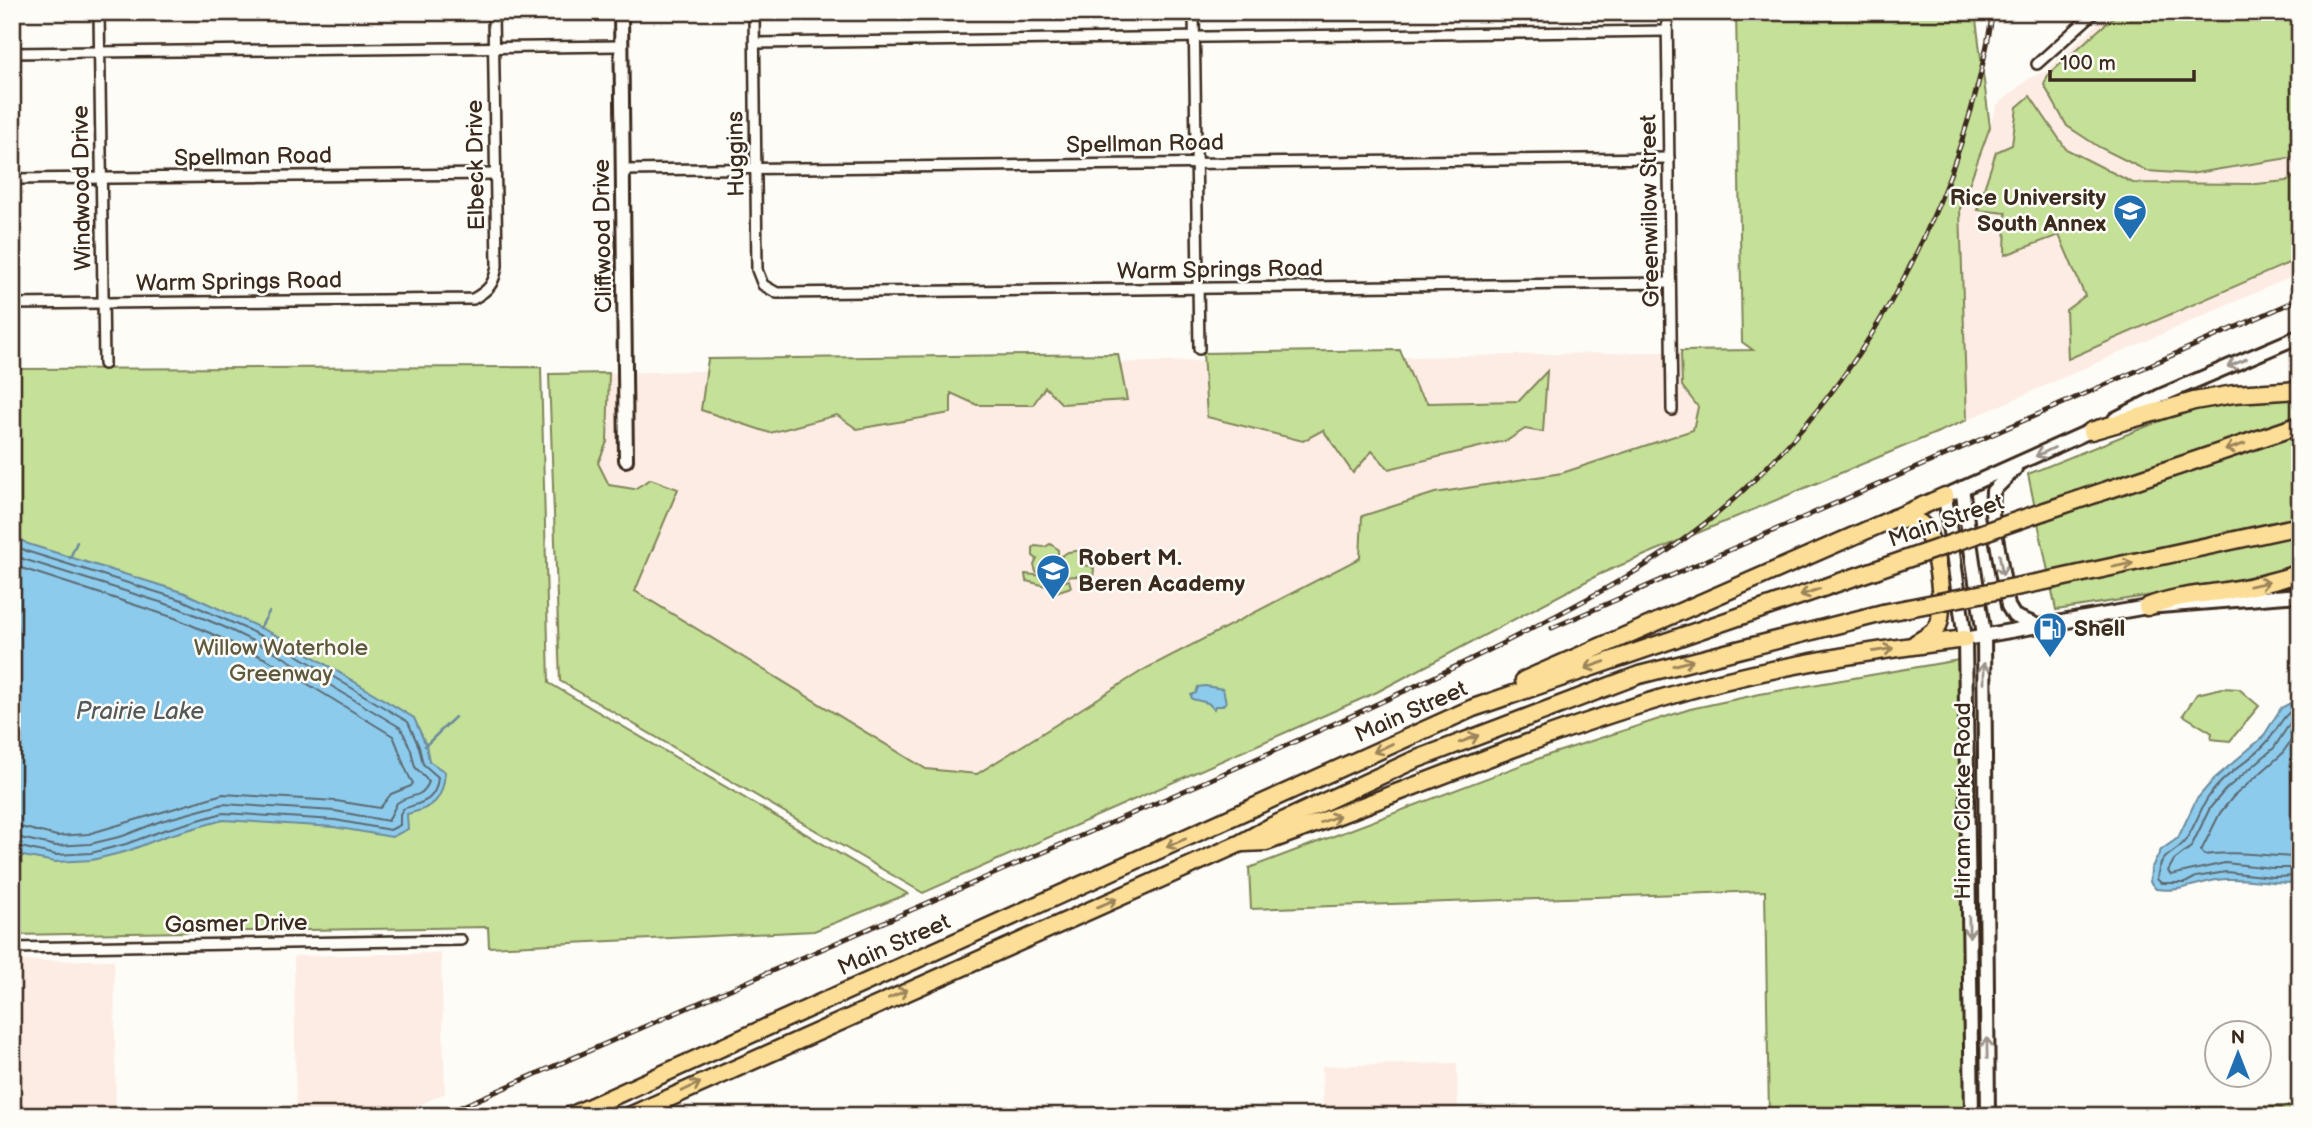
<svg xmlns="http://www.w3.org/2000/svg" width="2312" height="1128" viewBox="0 0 2312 1128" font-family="'Balsamiq Sans',sans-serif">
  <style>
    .built { fill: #fdece3 }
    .green { fill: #c5e097; stroke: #80855a; stroke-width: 2 }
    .water { fill: #8dcbed; stroke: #6c8b9a; stroke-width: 2 }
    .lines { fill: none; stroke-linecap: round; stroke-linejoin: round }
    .shore { stroke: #5c6a71; stroke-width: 2 }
    .stream { stroke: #6c8b9a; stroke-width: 2.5 }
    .street-casing { stroke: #3b2a1e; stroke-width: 14 }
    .secondary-casing { stroke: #3b2a1e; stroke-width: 18 }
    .highway-casing { stroke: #3b2a1e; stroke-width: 21 }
    .street { stroke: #fdfcf7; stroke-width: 9 }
    .secondary { stroke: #fdfcf7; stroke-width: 12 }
    .highway { stroke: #fcde96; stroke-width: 16 }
    .rail-casing { stroke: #3b2a1e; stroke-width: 5 }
    .rail { stroke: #fdfcf7; stroke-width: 2.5; stroke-dasharray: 8; stroke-linecap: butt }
    .highway-bridge-casing { stroke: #3b2a1e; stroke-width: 21; stroke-linecap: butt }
    .highway-bridge { stroke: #fcde96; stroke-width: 16 }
    .oneway { stroke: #9c938a }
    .oneway2 { stroke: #9c845a }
    .labels { text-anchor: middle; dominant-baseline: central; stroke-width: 5; stroke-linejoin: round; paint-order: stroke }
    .street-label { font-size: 23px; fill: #3b2a1e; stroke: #fdfcf7 }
    .poi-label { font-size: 23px; font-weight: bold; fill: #3b2a1e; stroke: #fdfcf7; text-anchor: start }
    .park-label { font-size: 23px; fill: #5e583c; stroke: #fdfcf7 }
    .water-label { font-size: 24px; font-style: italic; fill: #545a5c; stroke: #fdfcf7 }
  </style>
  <rect width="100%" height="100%" fill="#fdfcf7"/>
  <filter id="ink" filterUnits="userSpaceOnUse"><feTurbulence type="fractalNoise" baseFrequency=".0143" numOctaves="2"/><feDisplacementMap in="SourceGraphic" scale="14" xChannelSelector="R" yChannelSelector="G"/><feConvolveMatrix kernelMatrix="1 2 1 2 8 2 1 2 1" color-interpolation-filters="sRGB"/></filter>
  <g filter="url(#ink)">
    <g class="built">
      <path d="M 2110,12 L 2300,12 L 2300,273 L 1967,420 L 1960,209 L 1997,105 L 2031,77 L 2045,72 Z"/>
      <path d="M 1755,350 L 1660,532 L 1601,574 L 1500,627 L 923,893 L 558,680 L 549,374 Z"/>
      <path d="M 441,953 L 445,1093 L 395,1116 L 296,1116 L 294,956 Z"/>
      <path d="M 114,960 L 116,1116 L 12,1116 L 12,961 Z"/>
      <path d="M 1457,1063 L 1458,1116 L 1323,1116 L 1322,1066 Z"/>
    </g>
    <g class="green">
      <path d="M 1736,12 L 1975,12 L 1990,127 L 1960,209 L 1967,420 L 1600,574 L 1377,692 L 923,893 L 560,681 L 549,374 L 609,373 L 607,442 L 598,463 L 609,485 L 634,489 L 651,479 L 678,489 L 635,591 L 926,769 L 977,774 L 1145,669 L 1360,558 L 1362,516 L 1435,493 L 1562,473 L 1693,430 L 1698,407 L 1682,386 L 1681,351 L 1753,350 L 1742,342 Z"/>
      <path d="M 2119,12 L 2300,12 L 2300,156 L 2190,174 L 2147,171 L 2099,147 L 2067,126 L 2044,85 L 2048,75 Z"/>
      <path d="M 2030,96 L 2066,149 L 2133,183 L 2256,184 L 2286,181 L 2300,175 L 2300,258 L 2068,359 L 2066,310 L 2085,296 L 2059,235 L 2005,255 L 2006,213 L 1977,210 L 1996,152 L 2012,145 L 2017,107 Z"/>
      <path d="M 1400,350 L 1417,390 L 1428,403 L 1519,401 L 1547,371 L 1543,432 L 1525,429 L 1508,440 L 1389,469 L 1372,451 L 1353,473 L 1323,430 L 1303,441 L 1207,417 L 1203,353 Z"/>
      <path d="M 1118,354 L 1127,400 L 1062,404 L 1045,387 L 1033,405 L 977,405 L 951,393 L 951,413 L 857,429 L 837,415 L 770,433 L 701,410 L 708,359 Z"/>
      <path d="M 541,367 L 549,683 L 908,894 L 814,931 L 489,947 L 488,927 L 12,935 L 12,369 Z"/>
      <path d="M 2300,381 L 2300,567 L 2242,581 L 2056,610 L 2028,474 L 2195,407 Z"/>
      <path d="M 1050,544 L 1058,549 L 1058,554 L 1053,559 L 1054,561 L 1068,552 L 1084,550 L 1086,556 L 1081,565 L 1091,566 L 1094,569 L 1093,578 L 1090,581 L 1077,576 L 1064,577 L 1059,571 L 1050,575 L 1036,572 L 1034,565 L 1037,559 L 1033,556 L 1033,548 L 1035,546 L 1045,547 Z"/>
      <path d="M 1025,574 L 1045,576 L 1058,583 L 1069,580 L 1071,587 L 1056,592 L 1046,586 L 1026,581 Z"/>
      <path d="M 1959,660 L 1965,1116 L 1769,1116 L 1765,891 L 1251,909 L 1249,868 L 1548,755 L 1690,709 L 1760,694 Z"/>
      <path d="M 2222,688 L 2239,689 L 2259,706 L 2230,741 L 2211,739 L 2212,733 L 2183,715 L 2197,694 Z"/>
      <path d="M 2300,1106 L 2300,1116 L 1999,1116 L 1998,1111 Z"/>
    </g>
    <g class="water">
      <path d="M 12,535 L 28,544 L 185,593 L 282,638 L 414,718 L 426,745 L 429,761 L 445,772 C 443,800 434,808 407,814 L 408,829 L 392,837 L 334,827 L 223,820 L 166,836 L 128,851 L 92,860 L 55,862 L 23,856 L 12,850 Z"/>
      <path d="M 1205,686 L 1223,689 L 1226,702 L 1222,706 L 1215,706 L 1214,709 L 1208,703 L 1192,699 L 1191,695 L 1196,693 L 1198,687 Z"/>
      <path d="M 2296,700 L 2300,700 L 2300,883 C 2275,884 2251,878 2227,879 C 2200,880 2185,893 2156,889 L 2150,882 L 2151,869 L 2161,850 L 2178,838 L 2196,800 L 2214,779 L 2263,737 L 2281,708 Z"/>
    </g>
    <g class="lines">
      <g class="shore">
        <path d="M 12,543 L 26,551 L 182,600 L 279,644 L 408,722 L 419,747 L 423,764 L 438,777 C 436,802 422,802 403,809 L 400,814 L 400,825 L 390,830 L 335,820 L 223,813 L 164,830 L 126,844 L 91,853 L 56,855 L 12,845"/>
        <path d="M 12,553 L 23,559 L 179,608 L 224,627 L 275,652 L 401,728 L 411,750 L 415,767 L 429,782 C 421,800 411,793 397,803 L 388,821 L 335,811 L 223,804 L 161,821 L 123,836 L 90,844 L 56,846 L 12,836"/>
        <path d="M 12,565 L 175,618 L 219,637 L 270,661 L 393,736 C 401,752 403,769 413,783 L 411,786 L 391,794 L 380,808 L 336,801 L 223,794 L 88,834 L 57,836 L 12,825"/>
        <path d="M 2300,707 C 2282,712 2279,729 2267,742 C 2253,758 2233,769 2218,785 C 2202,801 2198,822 2185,841 C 2173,856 2160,852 2157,879 L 2161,883 L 2185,883 L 2196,877 L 2226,872 L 2272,877 L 2300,876"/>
        <path d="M 2300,716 L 2292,720 L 2274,748 L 2225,790 L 2210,808 L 2191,847 L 2174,860 L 2168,871 L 2171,875 L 2225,863 L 2272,868 L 2300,868"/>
        <path d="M 2300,728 L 2281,755 L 2233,797 L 2220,813 L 2201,851 L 2204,855 C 2236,850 2268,857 2300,857"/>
      </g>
      <g class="stream">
        <path d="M 70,558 L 77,542"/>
        <path d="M 260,628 L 269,612"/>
        <path d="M 425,746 L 455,717"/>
      </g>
      <g class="street-casing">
        <g id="street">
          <path d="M 99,12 L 104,364"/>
          <path d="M 754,12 L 757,270 L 763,285 L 777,293 L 1670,283"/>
          <path d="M 1194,12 L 1199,349"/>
          <path d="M 1667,12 L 1672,410"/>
          <path d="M 755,43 L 1667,31"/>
          <path d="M 12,53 L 621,46"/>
          <path d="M 2037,64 L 2095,12"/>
          <path d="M 623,170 L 1669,158"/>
          <path d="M 12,179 L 495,174"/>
          <path d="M 12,304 L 473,299 C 489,290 494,284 497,266 L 493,12"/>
          <path d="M 12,948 L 461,940"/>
        </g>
      </g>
      <g class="secondary-casing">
        <g id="secondary">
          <path d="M 621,12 L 626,460"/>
          <path d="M 2115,419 L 2160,396 L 2300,336"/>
          <path d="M 2015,469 L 1993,491 L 1992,514 L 2008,606 L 2014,616 L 2034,624"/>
          <path d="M 1962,488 L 1984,635 L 1988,1116"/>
          <path d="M 1965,639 L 2147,607 L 2300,595"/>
          <path d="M 1972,1116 L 1965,639 L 1945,496 L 2099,427"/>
        </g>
      </g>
      <g class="highway-casing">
        <g id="highway">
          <path d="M 2091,431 L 2194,401 L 2234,394 L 2300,390"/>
          <path d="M 2045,511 L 2300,425"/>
          <path d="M 1894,518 C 1903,519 1914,519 1921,524 C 1936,535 1946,610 1938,626 C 1933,634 1924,638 1916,643"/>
          <path d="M 2056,579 L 2300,526"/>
          <path d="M 2147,607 C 2174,596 2197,595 2226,591 C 2251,587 2276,581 2300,573"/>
          <path d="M 1524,680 L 1945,496"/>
          <path d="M 1244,843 L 1266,842 C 1397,795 1525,739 1659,699 C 1758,668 1862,652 1965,639"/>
          <path d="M 570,1116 L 1473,708 L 1875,570"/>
          <path d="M 629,1116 L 1241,843 L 1272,826 L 1412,761 L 1639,675 L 1883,613"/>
        </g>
      </g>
      <use href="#street" class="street"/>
      <use href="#secondary" class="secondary"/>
      <use href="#highway" class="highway"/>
      <g class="rail-casing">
        <g id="rail">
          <path d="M 1552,628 L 2300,299"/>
          <path d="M 440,1116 C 692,1006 943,896 1195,786 C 1302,739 1409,691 1513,638 C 1588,599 1662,562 1726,506 C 1870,379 1962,200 1993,12"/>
        </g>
      </g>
      <use href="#rail" class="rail"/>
      <g class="highway-bridge-casing">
        <g id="highway-bridge">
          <path d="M 1875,570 L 2045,511"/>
          <path d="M 1883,613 L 2056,579"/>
        </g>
      </g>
      <use href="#highway-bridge" class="highway-bridge"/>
    </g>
    <defs><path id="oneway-shaft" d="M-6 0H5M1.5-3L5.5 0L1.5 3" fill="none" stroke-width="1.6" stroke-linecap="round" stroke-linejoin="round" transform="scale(1.75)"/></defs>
    <g class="oneway">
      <use href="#oneway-shaft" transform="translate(2237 363) rotate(157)"/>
      <use href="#oneway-shaft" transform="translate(2045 452) rotate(155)"/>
      <use href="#oneway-shaft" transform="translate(2001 565) rotate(81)"/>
      <use href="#oneway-shaft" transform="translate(1984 673) rotate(-90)"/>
      <use href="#oneway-shaft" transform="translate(1969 927) rotate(89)"/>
      <use href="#oneway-shaft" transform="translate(1987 1048) rotate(-91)"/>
    </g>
    <g class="oneway2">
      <use href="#oneway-shaft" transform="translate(2235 447) rotate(161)"/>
      <use href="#oneway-shaft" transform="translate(2123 565) rotate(-12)"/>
      <use href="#oneway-shaft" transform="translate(2259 584) rotate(-11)"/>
      <use href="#oneway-shaft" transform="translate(1810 592) rotate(161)"/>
      <use href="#oneway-shaft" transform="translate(1883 650) rotate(-9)"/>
      <use href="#oneway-shaft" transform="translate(1683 663) rotate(-15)"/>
      <use href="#oneway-shaft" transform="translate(1595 665) rotate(161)"/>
      <use href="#oneway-shaft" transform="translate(1469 739) rotate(-21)"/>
      <use href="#oneway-shaft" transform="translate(1383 748) rotate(155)"/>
      <use href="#oneway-shaft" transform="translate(1330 819) rotate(-21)"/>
      <use href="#oneway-shaft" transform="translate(1176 843) rotate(156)"/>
      <use href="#oneway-shaft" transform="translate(1107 903) rotate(-23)"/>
      <use href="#oneway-shaft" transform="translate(898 994) rotate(-24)"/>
      <use href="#oneway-shaft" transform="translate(691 1087) rotate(-25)"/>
    </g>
  </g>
  <defs>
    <g id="university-pin" transform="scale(1.75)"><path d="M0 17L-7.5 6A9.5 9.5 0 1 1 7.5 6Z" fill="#1f6fb2" stroke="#fdfcf7"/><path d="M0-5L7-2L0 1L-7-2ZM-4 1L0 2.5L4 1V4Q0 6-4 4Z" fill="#fff"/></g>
    <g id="school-pin" transform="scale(1.75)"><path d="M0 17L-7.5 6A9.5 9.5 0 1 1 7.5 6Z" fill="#1f6fb2" stroke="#fdfcf7"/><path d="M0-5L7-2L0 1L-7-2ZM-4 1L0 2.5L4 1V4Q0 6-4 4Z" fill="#fff"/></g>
    <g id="fuel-pin" transform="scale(1.75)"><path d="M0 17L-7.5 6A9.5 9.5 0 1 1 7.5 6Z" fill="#1f6fb2" stroke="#fdfcf7"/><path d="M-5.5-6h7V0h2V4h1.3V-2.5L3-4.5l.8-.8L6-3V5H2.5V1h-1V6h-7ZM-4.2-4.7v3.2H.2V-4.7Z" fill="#fff"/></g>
  </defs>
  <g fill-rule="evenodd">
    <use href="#university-pin" x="2130" y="211"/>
    <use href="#school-pin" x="1053" y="571"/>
    <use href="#fuel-pin" x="2050" y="629"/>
  </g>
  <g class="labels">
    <g class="street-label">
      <text transform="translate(1145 144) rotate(-1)">Spellman Road</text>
      <text transform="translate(736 154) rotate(-91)">Huggins</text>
      <text transform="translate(253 157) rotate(-1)">Spellman Road</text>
      <text transform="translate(476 165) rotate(-91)">Elbeck Drive</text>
      <text transform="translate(82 188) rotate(-91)">Windwood Drive</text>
      <text transform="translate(1650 211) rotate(-91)">Greenwillow Street</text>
      <text transform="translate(603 236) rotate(-91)">Cliffwood Drive</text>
      <text transform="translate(1220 270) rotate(-1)">Warm Springs Road</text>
      <text transform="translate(239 282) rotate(-1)">Warm Springs Road</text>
      <text transform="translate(1946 521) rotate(-19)">Main Street</text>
      <text transform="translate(1411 712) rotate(-24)">Main Street</text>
      <text transform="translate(1963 801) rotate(-90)">Hiram Clarke Road</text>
      <text transform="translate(236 924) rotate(-1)">Gasmer Drive</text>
      <text transform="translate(894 945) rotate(-24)">Main Street</text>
    </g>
    <g class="poi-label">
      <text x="2106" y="198" text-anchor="end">Rice University<tspan x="2106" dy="26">South Annex</tspan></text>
      <text x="1078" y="558">Robert M.<tspan x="1078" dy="26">Beren Academy</tspan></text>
      <text x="2074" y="629">Shell</text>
    </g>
    <g class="park-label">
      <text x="281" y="648">Willow Waterhole<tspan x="281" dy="26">Greenway</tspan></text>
    </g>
    <g class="water-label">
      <text x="140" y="711">Prairie Lake</text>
    </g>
  </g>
  <rect width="2312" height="1128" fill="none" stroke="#fdfcf7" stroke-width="42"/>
  <rect x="21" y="21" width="2270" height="1086" fill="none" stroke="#3b2a1e" stroke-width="2.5" filter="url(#ink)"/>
  <g transform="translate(2238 1054)"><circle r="33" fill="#fdfcf7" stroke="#afa8a0" stroke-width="2"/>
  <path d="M0-5L12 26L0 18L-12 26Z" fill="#1f6fb2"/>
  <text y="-10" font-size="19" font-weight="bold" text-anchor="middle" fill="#3b2a1e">N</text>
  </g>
  <path d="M2050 70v10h144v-10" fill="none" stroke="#3b2a1e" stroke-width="3.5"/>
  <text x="2060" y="70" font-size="21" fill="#3b2a1e" stroke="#fdfcf7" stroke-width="5" paint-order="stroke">100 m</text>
</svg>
